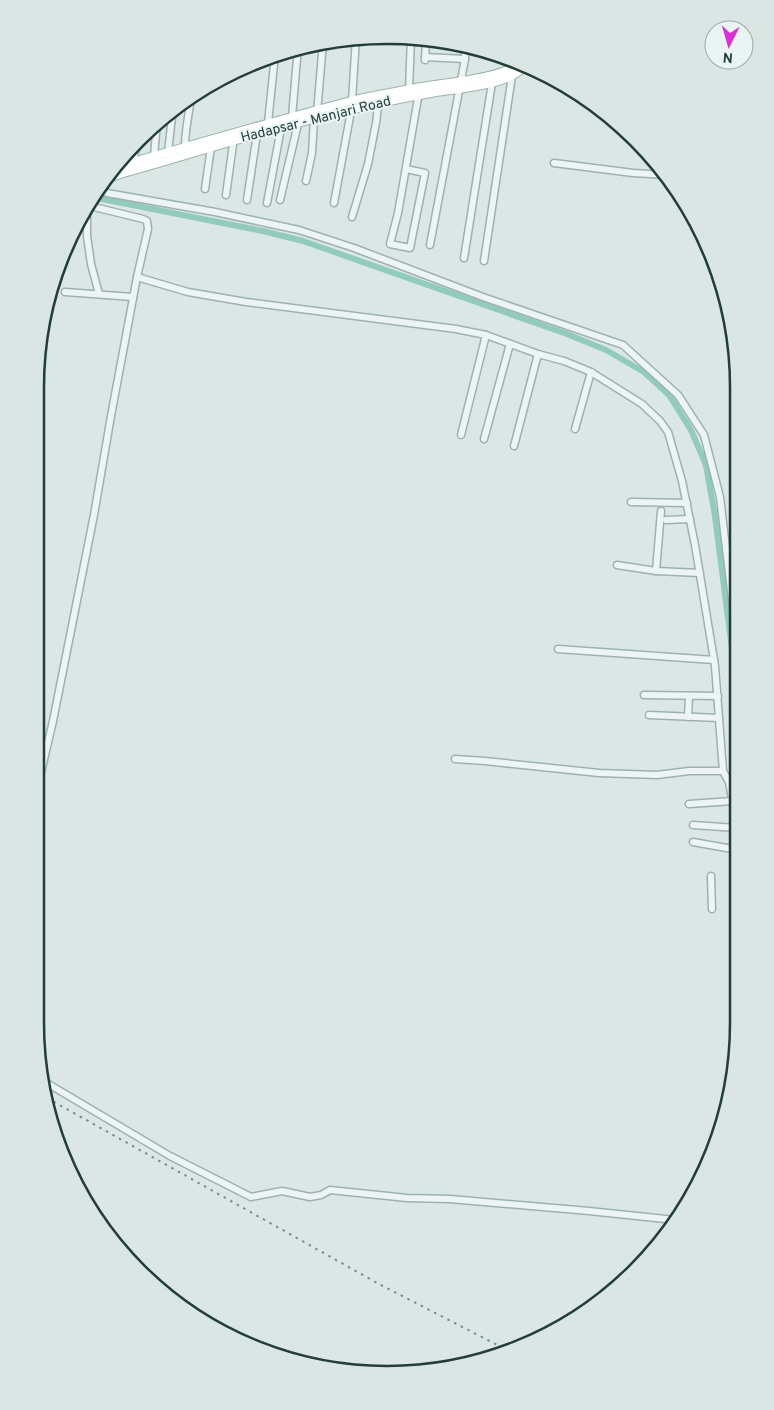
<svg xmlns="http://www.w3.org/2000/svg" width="774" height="1410" viewBox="0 0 774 1410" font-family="Overpass,sans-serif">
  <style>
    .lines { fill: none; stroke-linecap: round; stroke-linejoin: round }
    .canal { stroke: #90ccb9; stroke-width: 6 }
    .minor-casing { stroke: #9fb1ad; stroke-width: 9 }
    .major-casing { stroke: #98b4ae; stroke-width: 10 }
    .minor { stroke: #edf5f4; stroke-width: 6 }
    .major { stroke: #fff; stroke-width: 8 }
    .rail { stroke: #72928c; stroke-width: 2; stroke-dasharray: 2.5 5; stroke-linecap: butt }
    .labels { text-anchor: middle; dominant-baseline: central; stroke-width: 4; stroke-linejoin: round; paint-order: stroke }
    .street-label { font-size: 14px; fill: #233e39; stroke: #e9f5f2 }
    .rim { fill: none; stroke: #233e39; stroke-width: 2.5 }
  </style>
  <rect width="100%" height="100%" fill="#dae7e4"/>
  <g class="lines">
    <path class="canal" d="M 92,197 L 263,231 L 303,241 L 567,334 L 606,350 L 644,372 L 669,395 L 691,430 L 706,465 L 715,516 L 737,688"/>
    <g class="minor-casing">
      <g id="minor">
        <path d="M 426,43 L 460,44"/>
        <path d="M 425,57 L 465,59"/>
        <path d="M 425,60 L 426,38"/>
        <path d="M 409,90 L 411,37"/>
        <path d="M 352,101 L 356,37"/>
        <path d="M 317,113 L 323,42"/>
        <path d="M 292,117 L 298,47"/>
        <path d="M 268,123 L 275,55"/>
        <path d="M 168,152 L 173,108"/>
        <path d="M 185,152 C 184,133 189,115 191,97"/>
        <path d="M 154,156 L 157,123"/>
        <path d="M 134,162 L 136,142"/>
        <path d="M 554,163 L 633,173 L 667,175"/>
        <path d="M 406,169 L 425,173 L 410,248 L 390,244 L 398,213 L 419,92"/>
        <path d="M 306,181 L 312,153 L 314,119"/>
        <path d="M 205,189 L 211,147"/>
        <path d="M 97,190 L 107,193 L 215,212 L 299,230 L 354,248 L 483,297 L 623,345 L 678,395 L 704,435 L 720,497 L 737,642"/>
        <path d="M 226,195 L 234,137"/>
        <path d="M 247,200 L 257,134"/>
        <path d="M 280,200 L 298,124"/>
        <path d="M 267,203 L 281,128"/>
        <path d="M 334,203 L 351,111"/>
        <path d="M 83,210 L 87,216 L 87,236 L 91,264 L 99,294"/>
        <path d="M 352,217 L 368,164 L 376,123 L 379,99"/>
        <path d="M 430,245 L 465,59 L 465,45"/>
        <path d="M 464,258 L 492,83"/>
        <path d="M 484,261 L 512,76"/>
        <path d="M 137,277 L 188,292 L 246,302 L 456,329 L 486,335 L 538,354 L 564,361 L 591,372 L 642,404 L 660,421 L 668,432 L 682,481 L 695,545 L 715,666 L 723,771"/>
        <path d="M 65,292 L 133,297"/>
        <path d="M 575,429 L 591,372"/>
        <path d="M 461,435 L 486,335"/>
        <path d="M 484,439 L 510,344"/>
        <path d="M 514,446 L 538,354"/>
        <path d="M 631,502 L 687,503"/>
        <path d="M 666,520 L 690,519"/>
        <path d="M 617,565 L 656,571 L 700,573"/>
        <path d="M 656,571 L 661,511"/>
        <path d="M 558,649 L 714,660"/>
        <path d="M 644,695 L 718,696"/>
        <path d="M 649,715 L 719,718"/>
        <path d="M 688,717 L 689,696"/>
        <path d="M 455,759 L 485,761 L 599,773 L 657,775 L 689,771 L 723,771 L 729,782 L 738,832"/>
        <path d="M 35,798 L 53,721 L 94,515 L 111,416 L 137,277 L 148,229 L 147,221 L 143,219 L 86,205"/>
        <path d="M 689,804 L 733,801"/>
        <path d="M 693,825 L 737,828"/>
        <path d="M 693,842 L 738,850"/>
        <path d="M 711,876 L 712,909"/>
        <path d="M 45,1082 L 170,1156 L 251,1197 L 282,1191 L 310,1197 L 321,1195 L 330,1190 L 407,1198 L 450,1199 L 589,1211 L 675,1220"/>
      </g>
    </g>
    <g class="major-casing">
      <g id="major">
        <path d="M 113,168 C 192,145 271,122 351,101 C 374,95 398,92 421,87 C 442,83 508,78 519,62"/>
        <path d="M 105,179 C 130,170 157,164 182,156 C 265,131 350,107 436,92 C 461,88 509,86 525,65"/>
      </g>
    </g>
    <use href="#minor" class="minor"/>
    <use href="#major" class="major"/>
    <path class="rail" d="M 47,1098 L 379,1284 L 509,1351"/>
  </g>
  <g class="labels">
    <g class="street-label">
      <text transform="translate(316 120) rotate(-14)">Hadapsar - Manjari Road</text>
    </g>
  </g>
  <path d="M0 0H774V1410H0ZM387 44H387A343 343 0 0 1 730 387V1023A343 343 0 0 1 387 1366H387A343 343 0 0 1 44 1023V387A343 343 0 0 1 387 44Z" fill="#d9e6e3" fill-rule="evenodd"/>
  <path class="rim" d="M387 44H387A343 343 0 0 1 730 387V1023A343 343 0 0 1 387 1366H387A343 343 0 0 1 44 1023V387A343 343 0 0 1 387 44Z"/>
  <g transform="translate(729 45) rotate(185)"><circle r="24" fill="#e9f5f2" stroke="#9aaca8"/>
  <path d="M0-4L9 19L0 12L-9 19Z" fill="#dc2fd8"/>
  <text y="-8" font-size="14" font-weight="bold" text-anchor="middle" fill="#233e39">N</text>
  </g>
</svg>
